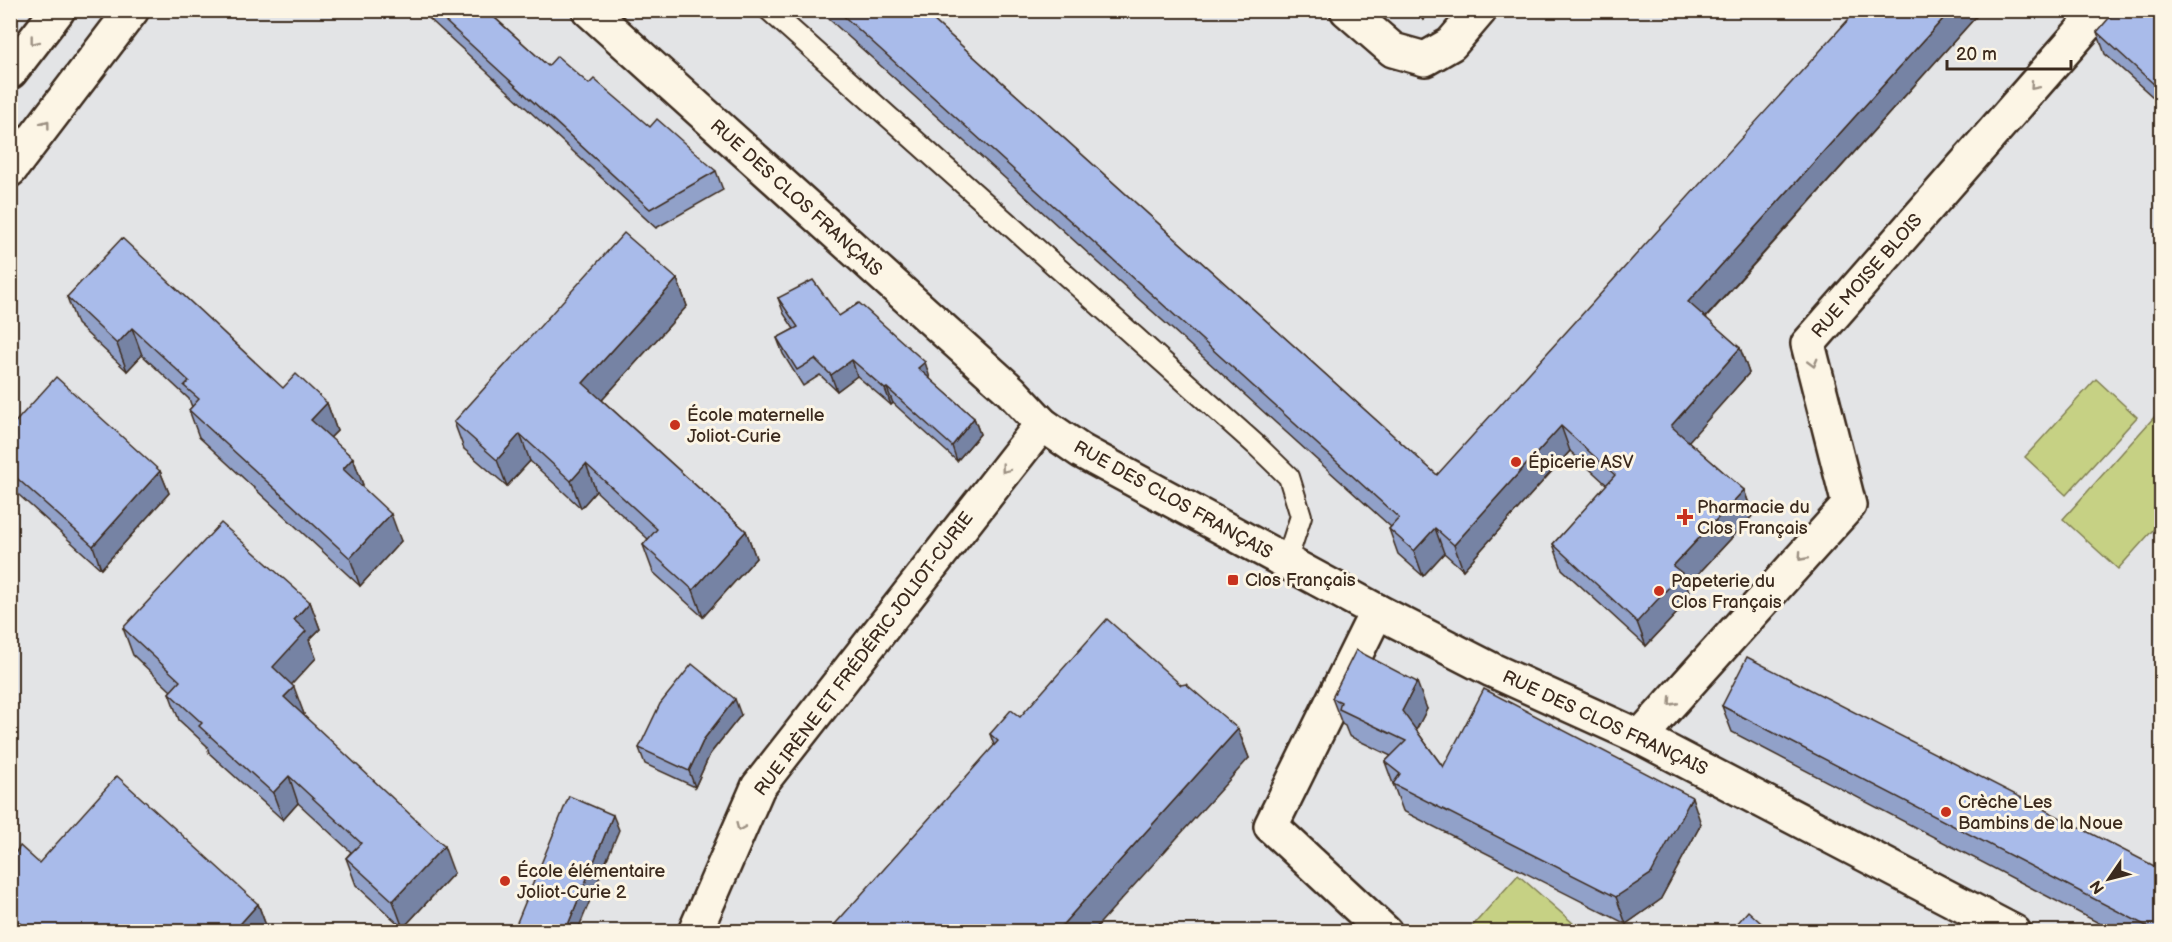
<svg xmlns="http://www.w3.org/2000/svg" width="2172" height="942" viewBox="0 0 2172 942" font-family="'Balsamiq Sans',sans-serif">
  <style>
    .green { fill: #c6d184; stroke: #807e51; stroke-width: 1.5 }
    .lines { fill: none; stroke-linecap: round; stroke-linejoin: round }
    .lane-casing { stroke: #3b2a1e; stroke-width: 24 }
    .street-casing { stroke: #3b2a1e; stroke-width: 38 }
    .secondary-casing { stroke: #3b2a1e; stroke-width: 38 }
    .lane { stroke: #fcf5e5; stroke-width: 20 }
    .street { stroke: #fcf5e5; stroke-width: 33 }
    .secondary { stroke: #fcf5e5; stroke-width: 33 }
    .wall { fill: #91a1c9; stroke: #3b2a1e; stroke-width: 1.5 }
    .shaded-wall { fill: #7683a4; stroke: #3b2a1e; stroke-width: 1.5 }
    .building { fill: #a9bbea; stroke: #3b2a1e; stroke-width: 1.5 }
    .oneway { stroke: #9c9082 }
    .poi-dot { fill: #c8321e; stroke: #fcf5e5; stroke-width: 2 }
    .labels { text-anchor: middle; dominant-baseline: central; stroke-width: 6; stroke-linejoin: round; paint-order: stroke }
    .street-label { font-size: 18px; fill: #3b2a1e; stroke: #fcf5e5 }
    .poi-label { font-size: 18px; fill: #3b2a1e; stroke: #fcf5e5; text-anchor: start }
  </style>
  <rect width="100%" height="100%" fill="#e3e4e6"/>
  <filter id="ink" filterUnits="userSpaceOnUse"><feTurbulence type="fractalNoise" baseFrequency=".0167" numOctaves="2"/><feDisplacementMap in="SourceGraphic" scale="12" xChannelSelector="R" yChannelSelector="G"/><feConvolveMatrix kernelMatrix="1 2 1 2 8 2 1 2 1" color-interpolation-filters="sRGB"/></filter>
  <g filter="url(#ink)">
    <g class="green">
      <path d="M 2096,379 L 2137,417 L 2066,495 L 2025,457 Z"/>
      <path d="M 2156,415 L 2162,420 L 2161,521 L 2118,569 L 2063,519 Z"/>
      <path d="M 1518,875 L 1582,931 L 1468,931 Z"/>
    </g>
    <g class="lines">
      <g class="lane-casing">
        <path id="lane" d="M 769,10 L 1256,445 L 1289,477 L 1301,516 L 1286,562"/>
      </g>
      <g class="street-casing">
        <g id="street">
          <path d="M 589,10 L 1011,391 L 1042,424 L 1081,451 L 1377,611 L 1492,670 L 1640,737 L 2014,932"/>
          <path d="M 1347,10 L 1393,50 L 1425,59 L 1451,44 L 1480,10"/>
          <path d="M 1377,611 L 1271,826 L 1385,932"/>
          <path d="M 1640,737 L 1849,505 L 1808,344 L 2100,10"/>
          <path d="M 695,932 L 758,787 L 1042,424"/>
        </g>
      </g>
      <g class="secondary-casing">
        <g id="secondary">
          <path d="M 10,72 L 58,10"/>
          <path d="M 10,170 L 132,10"/>
        </g>
      </g>
      <use href="#lane" class="lane"/>
      <use href="#street" class="street"/>
      <use href="#secondary" class="secondary"/>
    </g>
    <g class="wall">
      <path d="M 420,10 L 500,10 L 494,17 L 548,66 L 589,84 L 650,127 L 716,171 L 723,190 L 656,228 Z"/>
      <path d="M 819,10 L 922,10 L 1437,475 L 1982,10 L 1706,318 L 1740,348 L 1749,373 L 1688,441 L 1744,490 L 1753,515 L 1687,586 L 1691,598 L 1646,646 L 1562,569 L 1553,544 L 1607,485 L 1570,451 L 1463,570 L 1444,553 L 1423,576 L 1398,554 L 1389,529 L 1391,527 Z"/>
      <path d="M 1412,10 L 1432,10 L 1423,20 Z"/>
      <path d="M 2162,10 L 2162,105 L 2105,54 L 2097,32 Z"/>
      <path d="M 677,279 L 687,306 L 602,400 L 746,531 L 756,558 L 703,617 L 653,572 L 643,545 L 648,539 L 596,491 L 581,508 L 530,461 L 507,486 L 464,449 L 454,422 Z"/>
      <path d="M 67,297 L 283,388 L 327,403 L 337,431 L 330,438 L 353,458 L 363,485 L 361,486 L 401,541 L 360,586 L 199,437 L 189,410 L 192,407 L 189,399 L 142,355 L 127,371 L 77,324 Z"/>
      <path d="M 778,298 L 839,316 L 930,378 L 930,379 L 974,418 L 980,434 L 957,461 L 893,403 L 891,405 L 857,376 L 837,391 L 820,375 L 803,386 L 783,354 L 777,338 L 794,329 L 784,314 Z"/>
      <path d="M 10,428 L 160,471 L 169,493 L 101,569 L 10,487 Z"/>
      <path d="M 310,602 L 320,629 L 309,640 L 316,658 L 291,684 L 304,714 L 303,715 L 454,873 L 403,928 L 356,885 L 346,858 L 351,852 L 298,803 L 283,820 L 209,753 L 207,746 L 179,720 L 169,693 L 171,691 L 133,655 L 123,628 Z"/>
      <path d="M 1181,685 L 1238,729 L 1249,758 L 994,745 L 990,734 L 1020,717 Z"/>
      <path d="M 1332,698 L 1427,709 L 1416,730 L 1443,767 L 1701,824 L 1660,900 L 1626,924 L 1403,811 L 1385,762 L 1391,756 L 1349,736 L 1345,726 L 1342,724 Z"/>
      <path d="M 1722,706 L 2162,932 L 2116,932 L 1732,732 Z"/>
      <path d="M 741,715 L 710,754 L 695,787 L 645,764 L 639,748 Z"/>
      <path d="M 10,861 L 39,863 L 258,904 L 268,931 L 10,932 Z"/>
    </g>
    <g class="shaded-wall">
      <path d="M 482,10 L 500,10 L 487,24 Z"/>
      <path d="M 1419,10 L 1432,10 L 1423,20 Z"/>
      <path d="M 1951,10 L 1982,10 L 1697,327 L 1688,302 Z"/>
      <path d="M 2162,80 L 2162,101 L 2156,86 Z"/>
      <path d="M 677,279 L 687,306 L 593,410 L 583,383 Z"/>
      <path d="M 132,328 L 142,355 L 127,371 L 117,344 Z"/>
      <path d="M 1740,348 L 1749,373 L 1680,451 L 1671,426 Z"/>
      <path d="M 852,360 L 857,376 L 837,391 L 831,375 Z"/>
      <path d="M 925,362 L 930,378 L 924,384 L 918,368 Z"/>
      <path d="M 887,388 L 893,403 L 891,405 L 885,389 Z"/>
      <path d="M 327,403 L 337,431 L 321,447 L 311,420 Z"/>
      <path d="M 974,418 L 980,434 L 957,461 L 952,446 Z"/>
      <path d="M 1561,426 L 1570,451 L 1463,570 L 1454,545 Z"/>
      <path d="M 520,434 L 530,461 L 507,486 L 497,460 Z"/>
      <path d="M 353,458 L 363,485 L 353,496 L 343,469 Z"/>
      <path d="M 586,464 L 596,491 L 581,508 L 571,481 Z"/>
      <path d="M 160,471 L 169,493 L 101,569 L 93,546 Z"/>
      <path d="M 1744,490 L 1753,515 L 1687,586 L 1691,598 L 1646,646 L 1637,622 L 1673,566 Z"/>
      <path d="M 391,514 L 401,541 L 360,586 L 350,558 Z"/>
      <path d="M 1435,528 L 1444,553 L 1423,576 L 1414,551 Z"/>
      <path d="M 746,531 L 756,558 L 703,617 L 693,590 Z"/>
      <path d="M 310,602 L 320,629 L 309,640 L 316,658 L 283,694 L 273,667 L 294,620 Z"/>
      <path d="M 1417,682 L 1427,709 L 1412,738 L 1402,711 Z"/>
      <path d="M 294,687 L 304,714 L 294,725 L 284,697 Z"/>
      <path d="M 735,699 L 741,715 L 710,754 L 695,787 L 689,771 L 704,739 Z"/>
      <path d="M 1238,729 L 1249,758 L 1092,932 L 1056,932 Z"/>
      <path d="M 289,776 L 298,803 L 283,820 L 273,793 Z"/>
      <path d="M 1692,797 L 1701,824 L 1660,900 L 1626,924 L 1616,897 Z"/>
      <path d="M 613,815 L 619,830 L 577,932 L 565,932 Z"/>
      <path d="M 444,846 L 454,873 L 403,928 L 393,901 Z"/>
      <path d="M 258,904 L 268,931 L 233,932 Z"/>
    </g>
    <g class="building">
      <path d="M 433,10 L 486,10 L 548,66 L 557,56 L 589,84 L 594,79 L 650,127 L 657,119 L 716,171 L 650,209 Z"/>
      <path d="M 837,10 L 922,10 L 1437,475 L 1857,10 L 1951,10 L 1688,302 L 1740,348 L 1671,426 L 1744,490 L 1673,566 L 1682,573 L 1637,622 L 1553,544 L 1615,475 L 1561,426 L 1454,545 L 1435,528 L 1414,551 L 1389,529 L 1399,518 Z"/>
      <path d="M 2116,10 L 2162,10 L 2162,80 L 2156,86 L 2097,32 Z"/>
      <path d="M 624,233 L 677,279 L 583,383 L 746,531 L 693,590 L 643,545 L 657,529 L 586,464 L 571,481 L 520,434 L 497,460 L 454,422 Z"/>
      <path d="M 122,238 L 283,388 L 296,374 L 327,403 L 311,420 L 353,458 L 343,469 L 391,514 L 350,558 L 189,410 L 199,399 L 184,386 L 189,381 L 132,328 L 117,344 L 67,297 Z"/>
      <path d="M 813,280 L 839,316 L 859,303 L 925,362 L 918,368 L 974,418 L 952,446 L 887,388 L 885,389 L 852,360 L 831,375 L 815,359 L 797,370 L 777,338 L 798,327 L 778,298 Z"/>
      <path d="M 56,377 L 160,471 L 93,546 L 10,472 L 10,428 Z"/>
      <path d="M 221,523 L 310,602 L 294,620 L 306,631 L 273,667 L 294,687 L 284,697 L 444,846 L 393,901 L 346,858 L 361,843 L 289,776 L 273,793 L 199,726 L 202,723 L 169,693 L 180,681 L 123,628 Z"/>
      <path d="M 1107,619 L 1181,685 L 1186,684 L 1238,729 L 1056,932 L 828,932 L 998,741 L 990,734 L 1011,710 L 1020,717 Z"/>
      <path d="M 1356,650 L 1417,682 L 1402,711 L 1443,767 L 1484,689 L 1692,797 L 1651,874 L 1616,897 L 1393,784 L 1400,774 L 1385,762 L 1406,741 L 1339,709 L 1341,702 L 1332,698 Z"/>
      <path d="M 1747,657 L 2162,870 L 2162,932 L 2158,932 L 1722,706 Z"/>
      <path d="M 692,664 L 735,699 L 704,739 L 689,771 L 639,748 L 660,704 Z"/>
      <path d="M 117,776 L 258,904 L 233,932 L 30,932 L 10,914 L 10,861 L 20,846 L 39,863 Z"/>
      <path d="M 569,796 L 613,815 L 565,932 L 513,932 Z"/>
      <path d="M 1748,911 L 1771,932 L 1730,932 Z"/>
    </g>
    <defs><path id="oneway-chevron" d="M-2-3.5L2.5 0L-2 3.5" fill="none" stroke-width="1.6" stroke-linecap="round" stroke-linejoin="round" transform="scale(1.5)"/></defs>
    <g class="oneway">
      <use href="#oneway-chevron" transform="translate(34 41) rotate(128)"/>
      <use href="#oneway-chevron" transform="translate(2034 86) rotate(131)"/>
      <use href="#oneway-chevron" transform="translate(46 124) rotate(-53)"/>
      <use href="#oneway-chevron" transform="translate(1813 363) rotate(75)"/>
      <use href="#oneway-chevron" transform="translate(1005 469) rotate(128)"/>
      <use href="#oneway-chevron" transform="translate(1802 557) rotate(132)"/>
      <use href="#oneway-chevron" transform="translate(1672 702) rotate(132)"/>
      <use href="#oneway-chevron" transform="translate(740 827) rotate(113)"/>
    </g>
  </g>
  <g class="poi-dot">
    <circle cx="675" cy="425" r="6"/>
    <circle cx="1516" cy="462" r="6"/>
    <path d="M1682 508h6v6h6v6h-6v6h-6v-6h-6v-6h6z"/>
    <rect x="1227" y="574" width="12" height="12" rx="3"/>
    <circle cx="1659" cy="591" r="6"/>
    <circle cx="1946" cy="812" r="6"/>
    <circle cx="505" cy="881" r="6"/>
  </g>
  <g class="labels">
    <g class="street-label">
      <text transform="translate(796 198) rotate(42)">RUE DES CLOS FRANÇAIS</text>
      <text transform="translate(1867 276) rotate(-49)">RUE MOISE BLOIS</text>
      <text transform="translate(1173 500) rotate(29)">RUE DES CLOS FRANÇAIS</text>
      <text transform="translate(864 654) rotate(-53)">RUE IRÈNE ET FRÉDÉRIC JOLIOT-CURIE</text>
      <text transform="translate(1605 723) rotate(25)">RUE DES CLOS FRANÇAIS</text>
    </g>
    <g class="poi-label">
      <text x="687" y="415">École maternelle<tspan x="687" dy="21">Joliot-Curie</tspan></text>
      <text x="1528" y="462">Épicerie ASV</text>
      <text x="1697" y="507">Pharmacie du<tspan x="1697" dy="21">Clos Français</tspan></text>
      <text x="1245" y="580">Clos Français</text>
      <text x="1671" y="581">Papeterie du<tspan x="1671" dy="21">Clos Français</tspan></text>
      <text x="1958" y="802">Crèche Les<tspan x="1958" dy="21">Bambins de la Noue</tspan></text>
      <text x="517" y="871">École élémentaire<tspan x="517" dy="21">Joliot-Curie 2</tspan></text>
    </g>
  </g>
  <rect width="2172" height="942" fill="none" stroke="#fcf5e5" stroke-width="36"/>
  <rect x="18" y="18" width="2136" height="906" fill="none" stroke="#3b2a1e" stroke-width="2" filter="url(#ink)"/>
  <g transform="translate(2109 879) rotate(235)" stroke="#fcf5e5" stroke-width="4.5" paint-order="stroke">
  <path d="M0-4.5L10 22L0 15L-10 22Z" fill="#3b2a1e"/>
  <text y="-9" font-size="16" font-weight="bold" text-anchor="middle" fill="#3b2a1e">N</text>
  </g>
  <path d="M1947 60v9h124v-9" fill="none" stroke="#3b2a1e" stroke-width="3"/>
  <text x="1956" y="60" font-size="18" fill="#3b2a1e" stroke="#fcf5e5" stroke-width="4.5" paint-order="stroke">20 m</text>
</svg>
